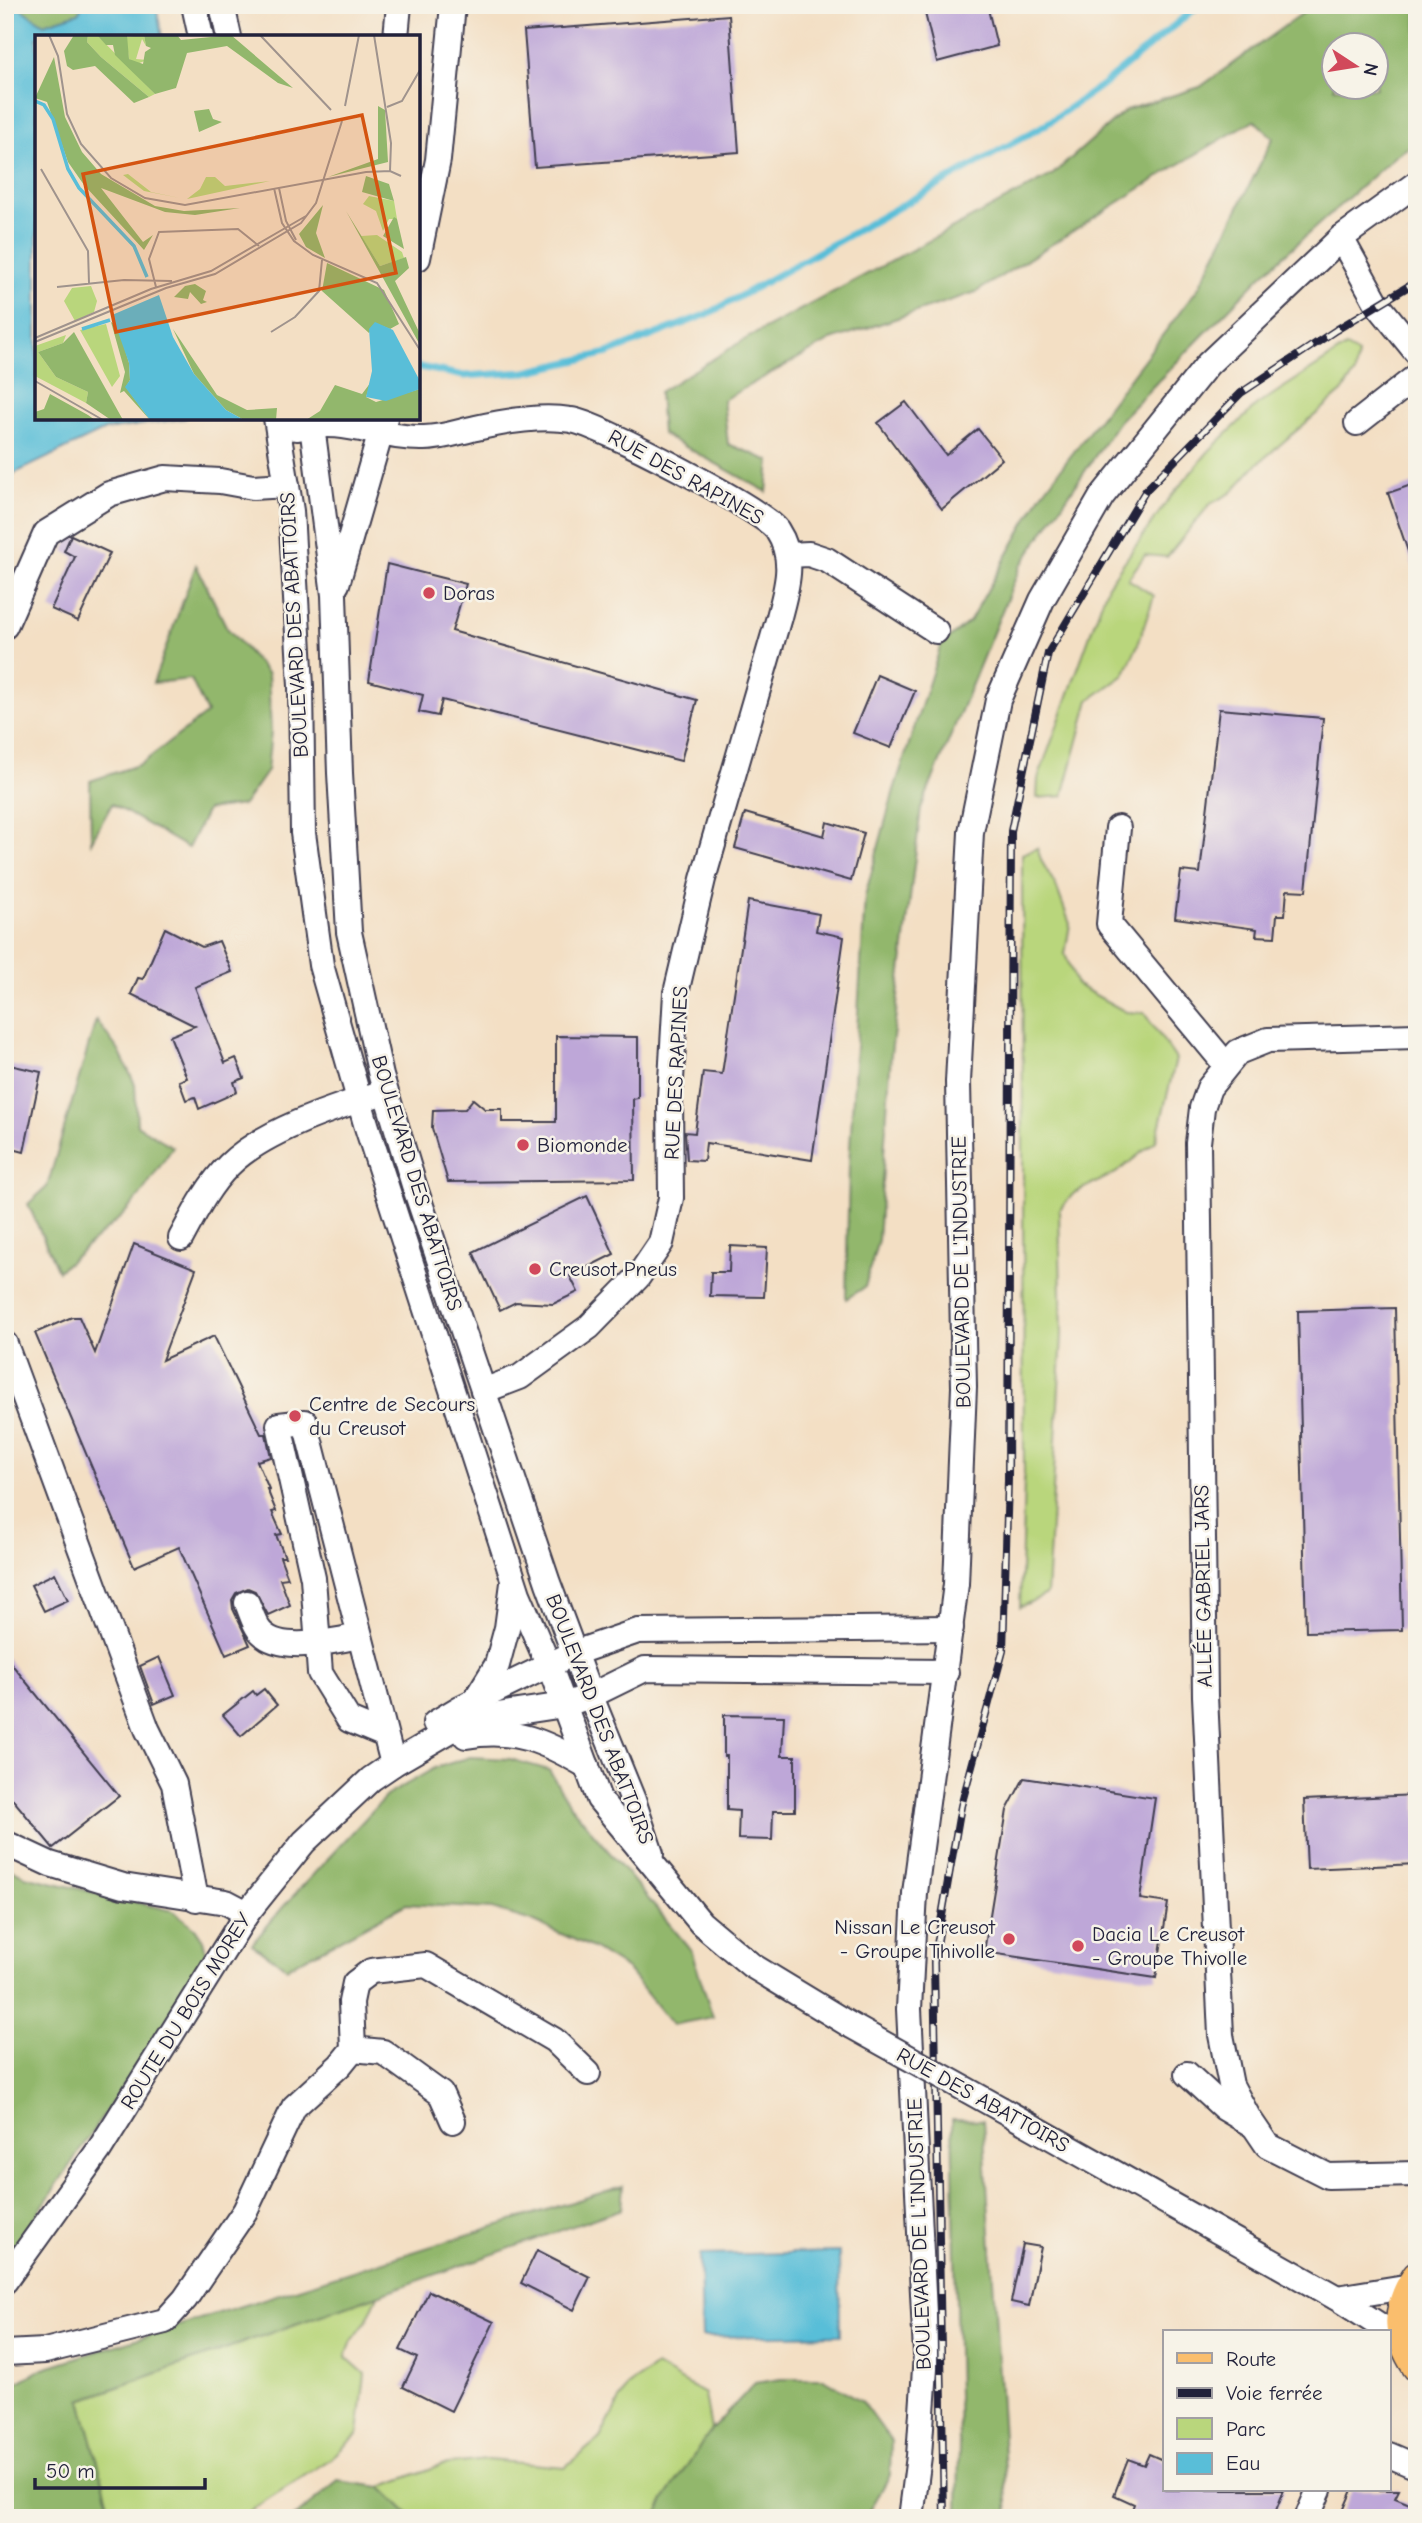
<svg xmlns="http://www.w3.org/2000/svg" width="1422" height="2523" viewBox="0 0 1422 2523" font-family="'Comic Neue',sans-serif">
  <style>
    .green { fill: #b9d67c; stroke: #6e7c5c; stroke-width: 2 }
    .forest { fill: #92b76c; stroke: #5a6c54; stroke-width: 2; fill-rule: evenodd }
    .water { fill: #59bed8; stroke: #3e708a; stroke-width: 2 }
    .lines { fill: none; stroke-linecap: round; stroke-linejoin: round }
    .stream { stroke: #59bed8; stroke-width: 7 }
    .building { fill: #bea7d8 }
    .minor-casing { stroke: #413e50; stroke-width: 28 }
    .major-casing { stroke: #413e50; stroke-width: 33 }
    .minor { stroke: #fff; stroke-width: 24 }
    .major { stroke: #fabe6d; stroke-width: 30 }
    .rail-casing { stroke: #22223b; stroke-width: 8 }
    .rail { stroke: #f7f3e8; stroke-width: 5; stroke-dasharray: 16; stroke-linecap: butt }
    .minor-bridge-casing { stroke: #413e50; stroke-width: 28; stroke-linecap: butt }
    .minor-bridge { stroke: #fff; stroke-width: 24 }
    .poi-dot { fill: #d1495b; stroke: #f7f3e8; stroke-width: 2.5 }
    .labels { text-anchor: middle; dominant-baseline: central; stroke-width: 5; stroke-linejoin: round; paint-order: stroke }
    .street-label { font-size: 21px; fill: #22223b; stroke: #f7f3e8 }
    .poi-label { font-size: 21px; fill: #22223b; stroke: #f7f3e8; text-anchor: start }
    .inset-river { fill: none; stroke: #59bed8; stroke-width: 3.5 }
    .inset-road { fill: none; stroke: #9f938d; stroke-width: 2 }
    .view { fill: #d45411; fill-opacity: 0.15; stroke: #d45411; stroke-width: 3.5 }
    .inset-edge { fill: none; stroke: #22223b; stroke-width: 3.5 }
  </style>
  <rect width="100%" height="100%" fill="#f7f3e8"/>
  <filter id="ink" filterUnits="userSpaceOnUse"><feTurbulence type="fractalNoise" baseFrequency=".0143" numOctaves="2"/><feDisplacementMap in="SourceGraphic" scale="14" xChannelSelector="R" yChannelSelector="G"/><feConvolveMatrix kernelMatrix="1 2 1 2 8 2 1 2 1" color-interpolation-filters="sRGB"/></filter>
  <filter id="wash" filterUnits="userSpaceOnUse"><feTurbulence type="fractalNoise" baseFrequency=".00686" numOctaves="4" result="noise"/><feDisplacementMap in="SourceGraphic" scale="28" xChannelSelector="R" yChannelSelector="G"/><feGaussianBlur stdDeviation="1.57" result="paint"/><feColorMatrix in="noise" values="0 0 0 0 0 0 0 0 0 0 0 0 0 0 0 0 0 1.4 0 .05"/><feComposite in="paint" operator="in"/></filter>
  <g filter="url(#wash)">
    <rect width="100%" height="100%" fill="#f3dfc4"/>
    <g class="green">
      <path d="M 1346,347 L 1358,354 L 1355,373 L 1342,392 L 1255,466 L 1231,493 L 1210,504 L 1167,557 L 1145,555 L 1128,579 L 1154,596 L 1137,647 L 1124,675 L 1089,700 L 1063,796 L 1037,798 L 1038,779 L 1108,585 L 1168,500 L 1208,452 L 1257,405 Z"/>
      <path d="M 1037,848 L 1042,862 L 1056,886 L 1070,924 L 1065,954 L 1077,985 L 1126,1012 L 1144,1013 L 1176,1059 L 1156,1141 L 1116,1173 L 1074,1193 L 1059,1210 L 1062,1335 L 1047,1594 L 1020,1607 L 1024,1480 L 1022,854 Z"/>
      <path d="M 378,2295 L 366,2322 L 352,2341 L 346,2357 L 365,2374 L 358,2434 L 329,2460 L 257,2506 L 243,2518 L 113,2518 L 81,2400 Z"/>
      <path d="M 656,2366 L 705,2394 L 711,2430 L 664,2500 L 656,2518 L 413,2518 L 381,2487 L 440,2465 L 487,2460 L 565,2467 L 600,2438 L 627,2387 Z"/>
    </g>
    <g class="forest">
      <path d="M 5,5 L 82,5 L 79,13 L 44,24 L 16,6 L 5,8 Z"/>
      <path d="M 1314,5 L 1417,5 L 1417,142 L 1395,156 L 1262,275 L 1119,421 L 1020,567 L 921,808 L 891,1054 L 878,1240 L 865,1287 L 846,1299 L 849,1164 L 865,896 L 894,790 L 941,645 L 970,621 L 1041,495 L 1199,287 L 1273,138 L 1254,120 L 1173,168 L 976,292 L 831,340 L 723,400 L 728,444 L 770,461 L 767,492 L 662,434 L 659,392 L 749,337 L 1052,175 L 1126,110 L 1200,87 ZM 1334,46 L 1376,46 L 1376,88 L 1334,88 Z"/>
      <path d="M 196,565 L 227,628 L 268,674 L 271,732 L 267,771 L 243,805 L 207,810 L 188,848 L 112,804 L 91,842 L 90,781 L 141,764 L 207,713 L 191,679 L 153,683 Z"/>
      <path d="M 96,1020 L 119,1051 L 135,1084 L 137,1125 L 173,1147 L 139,1197 L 122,1216 L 58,1271 L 28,1204 L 47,1187 Z"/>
      <path d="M 470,1757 L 510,1759 L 549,1770 L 570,1805 L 691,1950 L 713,2017 L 672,2025 L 627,1969 L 593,1948 L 532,1921 L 492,1909 L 406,1904 L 287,1968 L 252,1944 L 283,1907 L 386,1796 L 435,1768 Z"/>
      <path d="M 5,1866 L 25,1876 L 173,1911 L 195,1928 L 203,1940 L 206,1952 L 201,1969 L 34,2219 L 5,2257 Z"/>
      <path d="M 952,2119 L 983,2120 L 1008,2518 L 958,2518 L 959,2442 Z"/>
      <path d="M 623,2186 L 621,2209 L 81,2400 L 113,2518 L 5,2518 L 5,2389 L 44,2368 Z"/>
      <path d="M 781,2379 L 824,2379 L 862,2401 L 891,2441 L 890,2475 L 866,2518 L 656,2518 L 664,2500 L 711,2430 L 755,2383 Z"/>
      <path d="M 338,2481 L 381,2487 L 413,2518 L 294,2518 Z"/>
    </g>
    <g class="water">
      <path d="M 82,5 L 156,5 L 162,37 L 37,37 L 37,418 L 187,418 L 105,430 L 5,478 L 5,8 L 16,6 L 44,24 L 79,13 Z"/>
      <path d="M 839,2252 L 840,2335 L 702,2337 L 700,2255 Z"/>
    </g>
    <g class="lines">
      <path class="stream" d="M 420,367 L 464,376 L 526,372 L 608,353 L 710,313 L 1045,125 L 1105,83 L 1199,5"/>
    </g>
    <g id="blocks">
      <g class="building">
        <path d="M 923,5 L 987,5 L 997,46 L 937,62 Z"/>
        <path d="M 729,15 L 739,152 L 535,167 L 524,31 Z"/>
        <path d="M 906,402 L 946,455 L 978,429 L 1002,459 L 942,509 L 878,423 Z"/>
        <path d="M 1417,483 L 1417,568 L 1414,569 L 1388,493 Z"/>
        <path d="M 71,535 L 110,553 L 78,621 L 51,609 L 75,557 L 64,551 Z"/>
        <path d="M 387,564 L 466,584 L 452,631 L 697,700 L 681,761 L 442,700 L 438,716 L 419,712 L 423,695 L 369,681 Z"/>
        <path d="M 877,675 L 915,691 L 891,748 L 853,733 Z"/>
        <path d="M 1219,709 L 1323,718 L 1306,891 L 1287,890 L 1285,915 L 1277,915 L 1275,937 L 1256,936 L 1257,929 L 1175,918 L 1181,871 L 1200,873 Z"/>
        <path d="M 745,813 L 824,836 L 827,822 L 864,833 L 851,881 L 735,848 Z"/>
        <path d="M 748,901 L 819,914 L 816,931 L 844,937 L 812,1160 L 706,1143 L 704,1161 L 687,1160 L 685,1132 L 695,1133 L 703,1072 L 722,1074 Z"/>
        <path d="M 165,928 L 202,947 L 219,941 L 232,972 L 195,987 L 225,1063 L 236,1058 L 244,1078 L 234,1082 L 237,1092 L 199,1109 L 195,1097 L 186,1100 L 179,1081 L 187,1078 L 170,1036 L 195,1026 L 131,994 L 138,978 L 143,979 Z"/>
        <path d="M 556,1036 L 638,1037 L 638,1098 L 633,1099 L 634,1180 L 448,1182 L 432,1128 L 433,1110 L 465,1109 L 473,1099 L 485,1109 L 502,1109 L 502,1122 L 556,1122 Z"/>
        <path d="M 5,1064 L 41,1072 L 24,1152 L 5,1147 Z"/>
        <path d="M 587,1196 L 614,1254 L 570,1276 L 578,1292 L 553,1304 L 516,1302 L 500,1310 L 473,1252 Z"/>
        <path d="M 134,1244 L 196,1269 L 162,1360 L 214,1336 L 261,1434 L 266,1434 L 271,1457 L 257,1461 L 269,1489 L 267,1489 L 276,1511 L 272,1512 L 282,1534 L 276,1535 L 285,1557 L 280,1557 L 288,1578 L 280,1579 L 290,1605 L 268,1615 L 255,1591 L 248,1588 L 236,1593 L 232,1600 L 233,1609 L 250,1645 L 226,1655 L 179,1547 L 134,1567 L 35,1333 L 72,1317 L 79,1317 L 95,1353 Z"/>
        <path d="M 730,1246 L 767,1248 L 764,1297 L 710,1296 L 711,1272 L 729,1272 Z"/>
        <path d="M 1395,1308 L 1402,1630 L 1306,1632 L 1298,1311 Z"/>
        <path d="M 55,1573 L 68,1600 L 44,1611 L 31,1585 Z"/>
        <path d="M 5,1656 L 119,1796 L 53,1848 L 5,1790 Z"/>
        <path d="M 159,1657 L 175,1695 L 154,1704 L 140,1666 Z"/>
        <path d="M 264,1689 L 277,1705 L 241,1736 L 223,1715 L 253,1691 L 256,1695 Z"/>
        <path d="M 724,1715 L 784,1716 L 782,1756 L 795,1756 L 795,1811 L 773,1811 L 772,1840 L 738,1839 L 739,1811 L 727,1810 L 727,1756 L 724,1756 Z"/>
        <path d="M 1024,1778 L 1155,1798 L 1140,1899 L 1168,1903 L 1156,1978 L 984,1952 L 1007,1810 Z"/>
        <path d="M 1417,1795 L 1417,1864 L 1307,1869 L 1304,1800 Z"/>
        <path d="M 1023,2244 L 1041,2247 L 1029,2306 L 1011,2302 Z"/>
        <path d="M 537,2250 L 590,2277 L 574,2310 L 521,2283 Z"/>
        <path d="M 429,2291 L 494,2322 L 451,2411 L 403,2387 L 417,2358 L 400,2350 Z"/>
        <path d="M 1149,2454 L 1165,2461 L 1165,2490 L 1284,2490 L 1273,2518 L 1129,2518 L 1134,2504 L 1114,2495 L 1128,2459 L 1144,2465 Z"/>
        <path d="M 1352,2490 L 1399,2490 L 1395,2498 L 1417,2507 L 1417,2518 L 1340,2518 Z"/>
      </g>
    </g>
  </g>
  <g filter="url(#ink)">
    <use href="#blocks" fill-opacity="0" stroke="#413e50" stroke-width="2"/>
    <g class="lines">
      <g class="minor-casing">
        <g id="minor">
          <path d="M 194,5 L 201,37"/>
          <path d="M 222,5 L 229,37"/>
          <path d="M 396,37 L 399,5"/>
          <path d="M 1341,238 L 1378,305 L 1417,353"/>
          <path d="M 418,258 L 438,160 L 453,5"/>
          <path d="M 276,418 L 291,511 L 301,686 L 303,833 L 321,965 L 366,1124 L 518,1594 L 554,1678 L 599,1799 L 701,1923 L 751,1965 L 850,2025"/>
          <path d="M 311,418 L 334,595 L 340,773 L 349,932 L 381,1076 L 414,1185 L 548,1583 L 585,1682 L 633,1800 L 651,1854"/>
          <path d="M 1357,423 L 1417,376"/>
          <path d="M 297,428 C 346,417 378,439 424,438 C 442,438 458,432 476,428 C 506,421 540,415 571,420 C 598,423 763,510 777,530 C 796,559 787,586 779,617 L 703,879 L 676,993 L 670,1097 L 671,1198 L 661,1243 L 638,1277 L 589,1327 L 520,1377 L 483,1391"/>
          <path d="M 788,555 L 809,554 L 827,560 L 936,631"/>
          <path d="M 337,584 L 385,418"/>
          <path d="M 5,626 L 46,533 L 109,494 L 165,478 L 220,481 L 253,487 L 287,485"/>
          <path d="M 1118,828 L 1109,924 L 1226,1065"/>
          <path d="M 1417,1036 L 1268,1040 L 1238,1052 L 1209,1088 L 1202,1108 L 1198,1143 L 1205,1696 L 1221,2035 L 1231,2085 L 1248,2117 L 1267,2145 L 1328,2176 L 1417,2174"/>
          <path d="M 181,1238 C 195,1212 208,1186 229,1165 C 262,1132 330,1109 375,1095"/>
          <path d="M 5,1344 L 147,1729 L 174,1784 L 196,1899"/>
          <path d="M 247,1603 C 251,1612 255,1627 262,1633 C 281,1653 336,1641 359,1636"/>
          <path d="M 474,1702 L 497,1665 L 507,1628 L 513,1583"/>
          <path d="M 435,1723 L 460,1708 L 574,1653 L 638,1631 L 951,1628"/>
          <path d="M 385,1735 L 349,1720 L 320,1673 L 313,1578 L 279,1425 L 305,1422 L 393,1764"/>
          <path d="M 466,1736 C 514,1727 546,1742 587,1766"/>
          <path d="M 5,1843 L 50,1864 L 123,1886 L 226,1902 L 247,1913"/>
          <path d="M 353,2049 L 383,2052 L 441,2094 L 453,2121"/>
          <path d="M 1187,2074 L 1224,2108 L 1251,2124"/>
          <path d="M 1001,2109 L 1337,2298 L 1404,2341"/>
          <path d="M 5,2281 L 99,2150 L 247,1913 L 304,1842 L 371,1779 L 393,1764 L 460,1725 L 498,1715 L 564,1705 L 590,1696 L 645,1669 L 946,1672"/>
          <path d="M 1337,2298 L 1411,2286"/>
          <path d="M 5,2353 L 45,2351 L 165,2321 L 185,2299 L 245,2211 L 294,2107 L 340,2065 L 353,2049 L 351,2002 L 355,1983 L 371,1971 L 426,1965 L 554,2040 L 588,2073"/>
          <path d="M 1389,2455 L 1417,2467"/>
          <path d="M 911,2518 L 919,2456 L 926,2354 L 909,2009 L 915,1893 L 956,1584 L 964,1387 L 958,1082 L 971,832 L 998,700 L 1042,600 L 1102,496 L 1208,364 L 1341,238 L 1417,183"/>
          <path d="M 1307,2518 L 1319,2490"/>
        </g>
      </g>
      <g class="major-casing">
        <path id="major" d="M 1417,2277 C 1396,2309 1396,2334 1417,2366"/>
      </g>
      <use href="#minor" class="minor"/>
      <use href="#major" class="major"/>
      <g class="rail-casing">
        <path id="rail" d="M 944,2518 L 934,1962 L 961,1806 L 1003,1651 L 1008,1480 L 1011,831 L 1048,653 L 1146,490 L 1241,393 L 1336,330 L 1417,281"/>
      </g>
      <use href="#rail" class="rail"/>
      <g class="minor-bridge-casing">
        <path id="minor-bridge" d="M 850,2025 L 1001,2109"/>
      </g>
      <use href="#minor-bridge" class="minor-bridge"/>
    </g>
  </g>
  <g class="poi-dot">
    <circle cx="429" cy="593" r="7"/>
    <circle cx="523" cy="1145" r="7"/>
    <circle cx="535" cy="1269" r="7"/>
    <circle cx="295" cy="1416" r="7"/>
    <circle cx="1009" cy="1939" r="7"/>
    <circle cx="1078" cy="1946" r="7"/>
  </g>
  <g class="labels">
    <g class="street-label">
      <text transform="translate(686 477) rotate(29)">RUE DES RAPINES</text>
      <text transform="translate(294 625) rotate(-93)">BOULEVARD DES ABATTOIRS</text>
      <text transform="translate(676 1073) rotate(-87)">RUE DES RAPINES</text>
      <text transform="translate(417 1183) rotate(73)">BOULEVARD DES ABATTOIRS</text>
      <text transform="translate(961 1272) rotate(-91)">BOULEVARD DE L'INDUSTRIE</text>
      <text transform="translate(1203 1586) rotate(-91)">ALLÉE GABRIEL JARS</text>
      <text transform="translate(600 1719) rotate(69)">BOULEVARD DES ABATTOIRS</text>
      <text transform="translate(186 2011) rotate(-58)">ROUTE DU BOIS MOREY</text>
      <text transform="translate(983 2100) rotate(29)">RUE DES ABATTOIRS</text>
      <text transform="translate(919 2234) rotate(-92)">BOULEVARD DE L'INDUSTRIE</text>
    </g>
    <g class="poi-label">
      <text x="443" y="593">Doras</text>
      <text x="537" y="1145">Biomonde</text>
      <text x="549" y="1269">Creusot Pneus</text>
      <text x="309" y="1404">Centre de Secours<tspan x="309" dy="24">du Creusot</tspan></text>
      <text x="995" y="1927" text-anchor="end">Nissan Le Creusot<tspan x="995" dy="24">- Groupe Thivolle</tspan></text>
      <text x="1092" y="1934">Dacia Le Creusot<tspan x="1092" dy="24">- Groupe Thivolle</tspan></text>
    </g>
  </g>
  <g transform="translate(35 35)">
    <rect width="385" height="385" fill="#f3dfc4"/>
    <path d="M 53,0 L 62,0 L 120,59 L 114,62 L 66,22 L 52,7 ZM 109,0 L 111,11 L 107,4 L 101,24 L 112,25 L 102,29 L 94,24 L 91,2 ZM 93,139 L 116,157 L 145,163 L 109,156 L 88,140 ZM 171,142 L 180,142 L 190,151 L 235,146 L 152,164 L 165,154 ZM 334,161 L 359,166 L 362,184 L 354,184 L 348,196 L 341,176 L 328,169 ZM 342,200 L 367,217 L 369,223 L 345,231 L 326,201 ZM 56,251 L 62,266 L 59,277 L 40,286 L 29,266 L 37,253 ZM 71,289 L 85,341 L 77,352 L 45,295 ZM 31,300 L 28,308 L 3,317 L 21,342 L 53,357 L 51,368 L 0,341 L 0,311 Z" fill="#b9d67c"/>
    <path d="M 39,0 L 53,0 L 52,7 L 66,22 L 114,62 L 99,68 L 60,31 L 38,35 L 32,31 L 29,16 ZM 62,0 L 92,0 L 94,24 L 108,29 L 110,17 L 116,13 L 111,11 L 109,0 L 142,0 L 146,5 L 196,0 L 258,53 L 243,48 L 192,11 L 152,18 L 141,53 L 120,59 L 80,20 L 78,10 L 71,10 ZM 19,22 L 30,82 L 47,117 L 66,139 L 120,171 L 149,176 L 205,173 L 160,180 L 130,177 L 66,153 L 108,207 L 118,200 L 109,215 L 49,150 L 33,127 L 12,67 L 0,63 ZM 343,71 L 350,75 L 353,127 L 293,142 L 343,124 ZM 174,74 L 178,84 L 187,87 L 164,97 L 159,76 ZM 331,141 L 354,149 L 359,166 L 327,157 ZM 288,170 L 281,198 L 290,223 L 271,212 L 264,199 ZM 311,176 L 345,231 L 371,222 L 374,233 L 360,246 L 385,299 L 385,310 ZM 359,182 L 362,184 L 369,214 L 348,201 ZM 292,228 L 349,255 L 364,289 L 355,294 L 340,288 L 334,298 L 287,256 ZM 160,249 L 171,256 L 168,265 L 172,267 L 166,269 L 155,257 L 153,264 L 139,262 L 150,251 ZM 76,287 L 83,291 L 94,328 L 95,345 L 91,352 L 115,385 L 89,356 L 85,358 L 90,337 ZM 138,294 L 182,360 L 212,375 L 242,373 L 241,385 L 209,385 L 191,375 L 159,339 ZM 39,297 L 88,385 L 76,385 L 51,368 L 53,357 L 21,342 L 3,317 L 28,308 ZM 336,347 L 331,362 L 341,367 L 385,354 L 385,385 L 271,385 L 285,376 L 300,350 L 327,359 ZM 15,359 L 53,380 L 60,385 L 0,385 L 0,377 L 9,374 Z" fill="#92b76c"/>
    <path d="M 124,260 L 138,302 L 159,339 L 191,375 L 209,385 L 115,385 L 90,352 L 95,345 L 94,328 L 77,280 ZM 340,287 L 358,295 L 385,346 L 385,354 L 351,366 L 331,362 L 337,336 L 334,294 Z" fill="#59bed8"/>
    <path class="inset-river" d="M 0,66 L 9,70 L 18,84 L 33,134 L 44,153 L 99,211 L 112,242M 47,294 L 75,285"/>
    <path class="inset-road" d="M 14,0 L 23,21 L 32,79 L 46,109 L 76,143 L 110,163 L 150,170 L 331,137 L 355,136 L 366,141M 225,0 L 296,75M 339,0 L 356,108 L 355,136M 310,71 L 324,0M 352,72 L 367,66 L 385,35M 6,134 L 53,216 L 54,248M 239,153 L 247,188 L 259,206 L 278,220 L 342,248 L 385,315M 244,153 L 251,186 L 261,205M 22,252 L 89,245 L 137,246M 121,252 L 114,224 L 124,197 L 203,194 L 224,211M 236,297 L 260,282 L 284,256 L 287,225M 0,303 L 116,254 L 176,236 L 271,181M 0,307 L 131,253 L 180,239 L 266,188 L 281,168 L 307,86M 0,346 L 68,385"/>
    <path class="view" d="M 327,80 L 361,238 L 81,297 L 48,139 Z"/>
    <rect width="385" height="385" class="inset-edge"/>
  </g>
  <rect width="1422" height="2523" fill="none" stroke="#f7f3e8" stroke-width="28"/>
  <rect x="1163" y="2330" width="228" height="161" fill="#f7f3e8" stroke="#a29fa3" stroke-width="2"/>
  <rect x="1177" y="2353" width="35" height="10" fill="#fabe6d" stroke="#a29fa3" stroke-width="2"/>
  <text x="1226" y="2366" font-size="21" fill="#22223b">Route</text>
  <rect x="1177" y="2388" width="35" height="10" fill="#22223b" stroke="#a29fa3" stroke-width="2"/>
  <text x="1226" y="2400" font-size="21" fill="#22223b">Voie ferrée</text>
  <rect x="1177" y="2418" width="35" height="21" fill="#b9d67c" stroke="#a29fa3" stroke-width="2"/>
  <text x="1226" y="2436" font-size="21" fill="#22223b">Parc</text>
  <rect x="1177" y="2453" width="35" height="21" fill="#59bed8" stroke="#a29fa3" stroke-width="2"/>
  <text x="1226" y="2470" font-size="21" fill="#22223b">Eau</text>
  <g transform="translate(1355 66) rotate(102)"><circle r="33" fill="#f7f3e8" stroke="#a29fa3" stroke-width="2"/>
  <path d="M0-5L12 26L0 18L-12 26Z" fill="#d1495b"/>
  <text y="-10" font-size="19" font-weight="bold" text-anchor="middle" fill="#22223b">N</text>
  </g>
  <path d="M35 2478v10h170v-10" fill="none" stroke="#22223b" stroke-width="3.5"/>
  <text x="46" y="2478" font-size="21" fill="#22223b" stroke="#f7f3e8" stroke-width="5" paint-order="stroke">50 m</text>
</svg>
